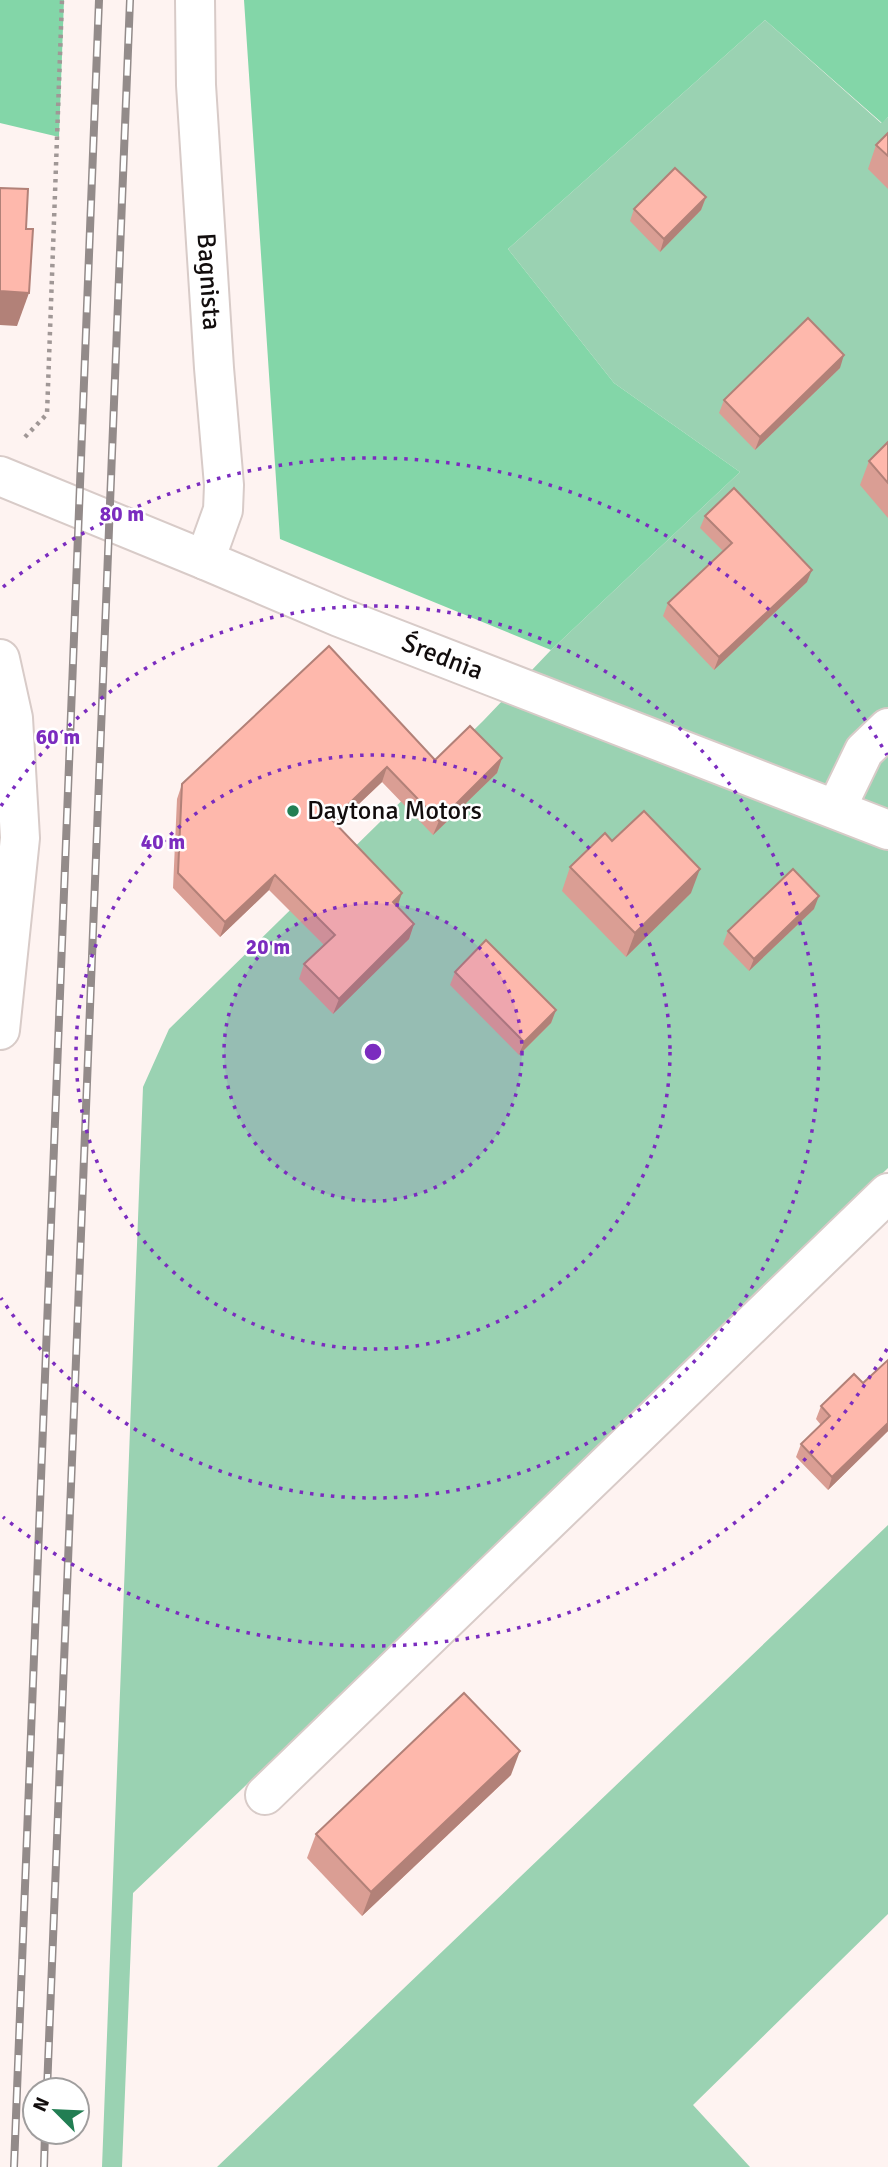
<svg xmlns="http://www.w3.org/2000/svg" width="888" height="2167" viewBox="0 0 888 2167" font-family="Signika,sans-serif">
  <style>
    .green { fill: #9ad2b2 }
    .forest { fill: #83d6a8 }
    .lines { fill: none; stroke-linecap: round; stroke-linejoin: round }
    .minor-casing { stroke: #d8cbc8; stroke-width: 42 }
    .path { stroke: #a09796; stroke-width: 4.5; stroke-dasharray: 3.5 5; stroke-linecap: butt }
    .minor { stroke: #fff; stroke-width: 38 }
    .rail-casing { stroke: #938b8a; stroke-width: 8 }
    .rail { stroke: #fff; stroke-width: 5; stroke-dasharray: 16; stroke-linecap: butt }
    .wall { fill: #da9e94 }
    .shaded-wall { fill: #b28178 }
    .building { fill: #feb8ac; stroke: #b28178; stroke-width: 2 }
    .ring { fill: none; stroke: #7b2cbf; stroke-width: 3.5; stroke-dasharray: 3.5 7 }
    .poi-dot { fill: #227e53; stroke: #fff; stroke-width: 2.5 }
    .labels { text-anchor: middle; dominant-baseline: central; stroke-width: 5; stroke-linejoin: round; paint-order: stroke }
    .street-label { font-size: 26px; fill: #120d0d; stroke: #fff }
    .poi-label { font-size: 26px; fill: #120d0d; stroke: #fff; text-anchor: start }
    .centre { fill: #7b2cbf; stroke: #fff; stroke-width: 3.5 }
    .ring-label { font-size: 21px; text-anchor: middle; font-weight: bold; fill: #7b2cbf; stroke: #fff; stroke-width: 5; stroke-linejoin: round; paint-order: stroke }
  </style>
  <rect width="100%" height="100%" fill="#fef3f1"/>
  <g class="green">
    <path d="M 765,20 L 881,123 L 888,117 L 888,1168 L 701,1351 L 133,1893 L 122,2167 L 102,2167 L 143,1087 L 169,1029 L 483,721 L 551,650 L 740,472 L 614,383 L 508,249 Z"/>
    <path d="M 888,1525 L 888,1914 L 693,2105 L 750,2167 L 217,2167 Z"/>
  </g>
  <g class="forest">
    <path d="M 0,0 L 64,0 L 59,137 L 0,123 Z"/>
    <path d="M 244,0 L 888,0 L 888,117 L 882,123 L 765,20 L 508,249 L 614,383 L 740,472 L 551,650 L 280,539 Z"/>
  </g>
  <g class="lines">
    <g class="minor-casing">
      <g id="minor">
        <path id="s1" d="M 195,0 L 196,85 L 214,368 L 224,485 L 223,510 L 205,560"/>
        <path id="s2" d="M 0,476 L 205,560 L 339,617 L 888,830"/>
        <path d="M 0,659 L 13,718 L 20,838 L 0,1030"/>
        <path d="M 836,809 L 864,751 L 888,728"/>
        <path d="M 265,1795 L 888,1193"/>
      </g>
    </g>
    <path class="path" d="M 25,437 L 47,414 L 62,0"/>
    <use href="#minor" class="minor"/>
    <g class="rail-casing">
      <g id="rail">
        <path d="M 47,2090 L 130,0"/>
        <path d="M 14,2167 L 99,0"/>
        <path d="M 44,2167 L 45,2132"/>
      </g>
    </g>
    <use href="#rail" class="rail"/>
  </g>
  <g class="wall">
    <path d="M 888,133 L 888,189 L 868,169 L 876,145 Z"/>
    <path d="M 706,197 L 701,210 L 660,252 L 630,221 L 634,209 Z"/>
    <path d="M 840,368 L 755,450 L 719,413 L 724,400 Z"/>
    <path d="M 888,442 L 888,518 L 860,485 L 869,461 Z"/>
    <path d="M 705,516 L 807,582 L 714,670 L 663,616 L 668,603 L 723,551 L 700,528 Z"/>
    <path d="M 502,758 L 497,773 L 433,835 L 382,782 L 337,825 L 397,906 L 414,924 L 409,939 L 333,1014 L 299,979 L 304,964 L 324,945 L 269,890 L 220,937 L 173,888 L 177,799 L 182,784 Z"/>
    <path d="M 612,841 L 691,893 L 626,957 L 562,891 L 570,867 Z"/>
    <path d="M 814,909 L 749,971 L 723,944 L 728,931 Z"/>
    <path d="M 455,972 L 556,1010 L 551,1023 L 519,1055 L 450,985 Z"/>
    <path d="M 888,1360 L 888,1431 L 828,1490 L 796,1457 L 801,1444 L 821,1425 L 816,1419 L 821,1406 L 863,1383 Z"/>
    <path d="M 511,1775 L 362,1916 L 307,1858 L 316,1834 Z"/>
  </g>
  <g class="shaded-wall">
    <path d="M 706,197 L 701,210 L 660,252 L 664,239 Z"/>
    <path d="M 0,291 L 29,293 L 17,326 L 0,325 Z"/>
    <path d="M 844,355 L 840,368 L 755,450 L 760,437 Z"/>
    <path d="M 812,570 L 807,582 L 714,670 L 719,657 Z"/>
    <path d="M 502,758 L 497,773 L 433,835 L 439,821 Z"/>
    <path d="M 387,767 L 382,782 L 327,834 L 332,820 Z"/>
    <path d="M 700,869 L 691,893 L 626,957 L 635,933 Z"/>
    <path d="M 275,875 L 269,890 L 220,937 L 225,922 Z"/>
    <path d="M 402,893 L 397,908 L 393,902 Z"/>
    <path d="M 819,896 L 814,909 L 749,971 L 754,959 Z"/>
    <path d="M 414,924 L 409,939 L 333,1014 L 339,999 Z"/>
    <path d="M 556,1010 L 551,1023 L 519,1055 L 524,1042 Z"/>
    <path d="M 888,1423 L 888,1431 L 828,1490 L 832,1477 Z"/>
    <path d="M 520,1751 L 511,1775 L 362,1916 L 371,1892 Z"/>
  </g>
  <g class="building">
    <path d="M 888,133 L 888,156 L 876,145 Z"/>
    <path d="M 675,168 L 706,197 L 664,239 L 634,209 Z"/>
    <path d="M 0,188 L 28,189 L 26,229 L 33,229 L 29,293 L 0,291 Z"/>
    <path d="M 808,318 L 844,355 L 760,437 L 724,400 Z"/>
    <path d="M 888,442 L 888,483 L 869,461 Z"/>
    <path d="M 734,488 L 812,570 L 719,657 L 668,603 L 732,543 L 705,516 Z"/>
    <path d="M 329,646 L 435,760 L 470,726 L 502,758 L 439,821 L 387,767 L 332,820 L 402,893 L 393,902 L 414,924 L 339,999 L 304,964 L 335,935 L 275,875 L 225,922 L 178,873 L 182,784 Z"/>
    <path d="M 644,811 L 700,869 L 635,933 L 570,867 L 605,833 L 612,841 Z"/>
    <path d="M 793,869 L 819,896 L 754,959 L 728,931 Z"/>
    <path d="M 486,940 L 556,1010 L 524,1042 L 455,972 Z"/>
    <path d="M 888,1360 L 888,1423 L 832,1477 L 801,1444 L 830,1416 L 821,1406 L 854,1374 L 863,1383 Z"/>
    <path d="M 464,1693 L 520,1751 L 371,1892 L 316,1834 Z"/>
  </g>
  <circle cx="373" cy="1052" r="149" fill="#7b2cbf" fill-opacity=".12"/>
  <g class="ring">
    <circle cx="373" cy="1052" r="149"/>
    <circle cx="373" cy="1052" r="297"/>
    <path d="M1 806A446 446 0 1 1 1 1298"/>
    <path d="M887 1349A594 594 0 0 1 3 1517M3 587A594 594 0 0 1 887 755"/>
  </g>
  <circle class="poi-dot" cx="293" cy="811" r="7"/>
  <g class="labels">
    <g class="street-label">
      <text stroke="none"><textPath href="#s1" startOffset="282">Bagnista</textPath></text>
      <text stroke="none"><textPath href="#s2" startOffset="478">Średnia</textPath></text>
    </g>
    <g class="poi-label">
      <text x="307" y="811">Daytona Motors</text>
    </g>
  </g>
  <circle cx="373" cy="1052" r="10" class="centre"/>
  <g class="ring-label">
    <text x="122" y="521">80 m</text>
    <text x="58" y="744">60 m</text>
    <text x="163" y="849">40 m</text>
    <text x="268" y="954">20 m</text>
  </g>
  <g transform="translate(56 2111) rotate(294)"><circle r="33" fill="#ffffff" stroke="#a09e9e" stroke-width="2"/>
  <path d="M0-5L12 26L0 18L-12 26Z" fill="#227e53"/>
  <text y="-10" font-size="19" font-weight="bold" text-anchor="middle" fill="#120d0d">N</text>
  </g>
</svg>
